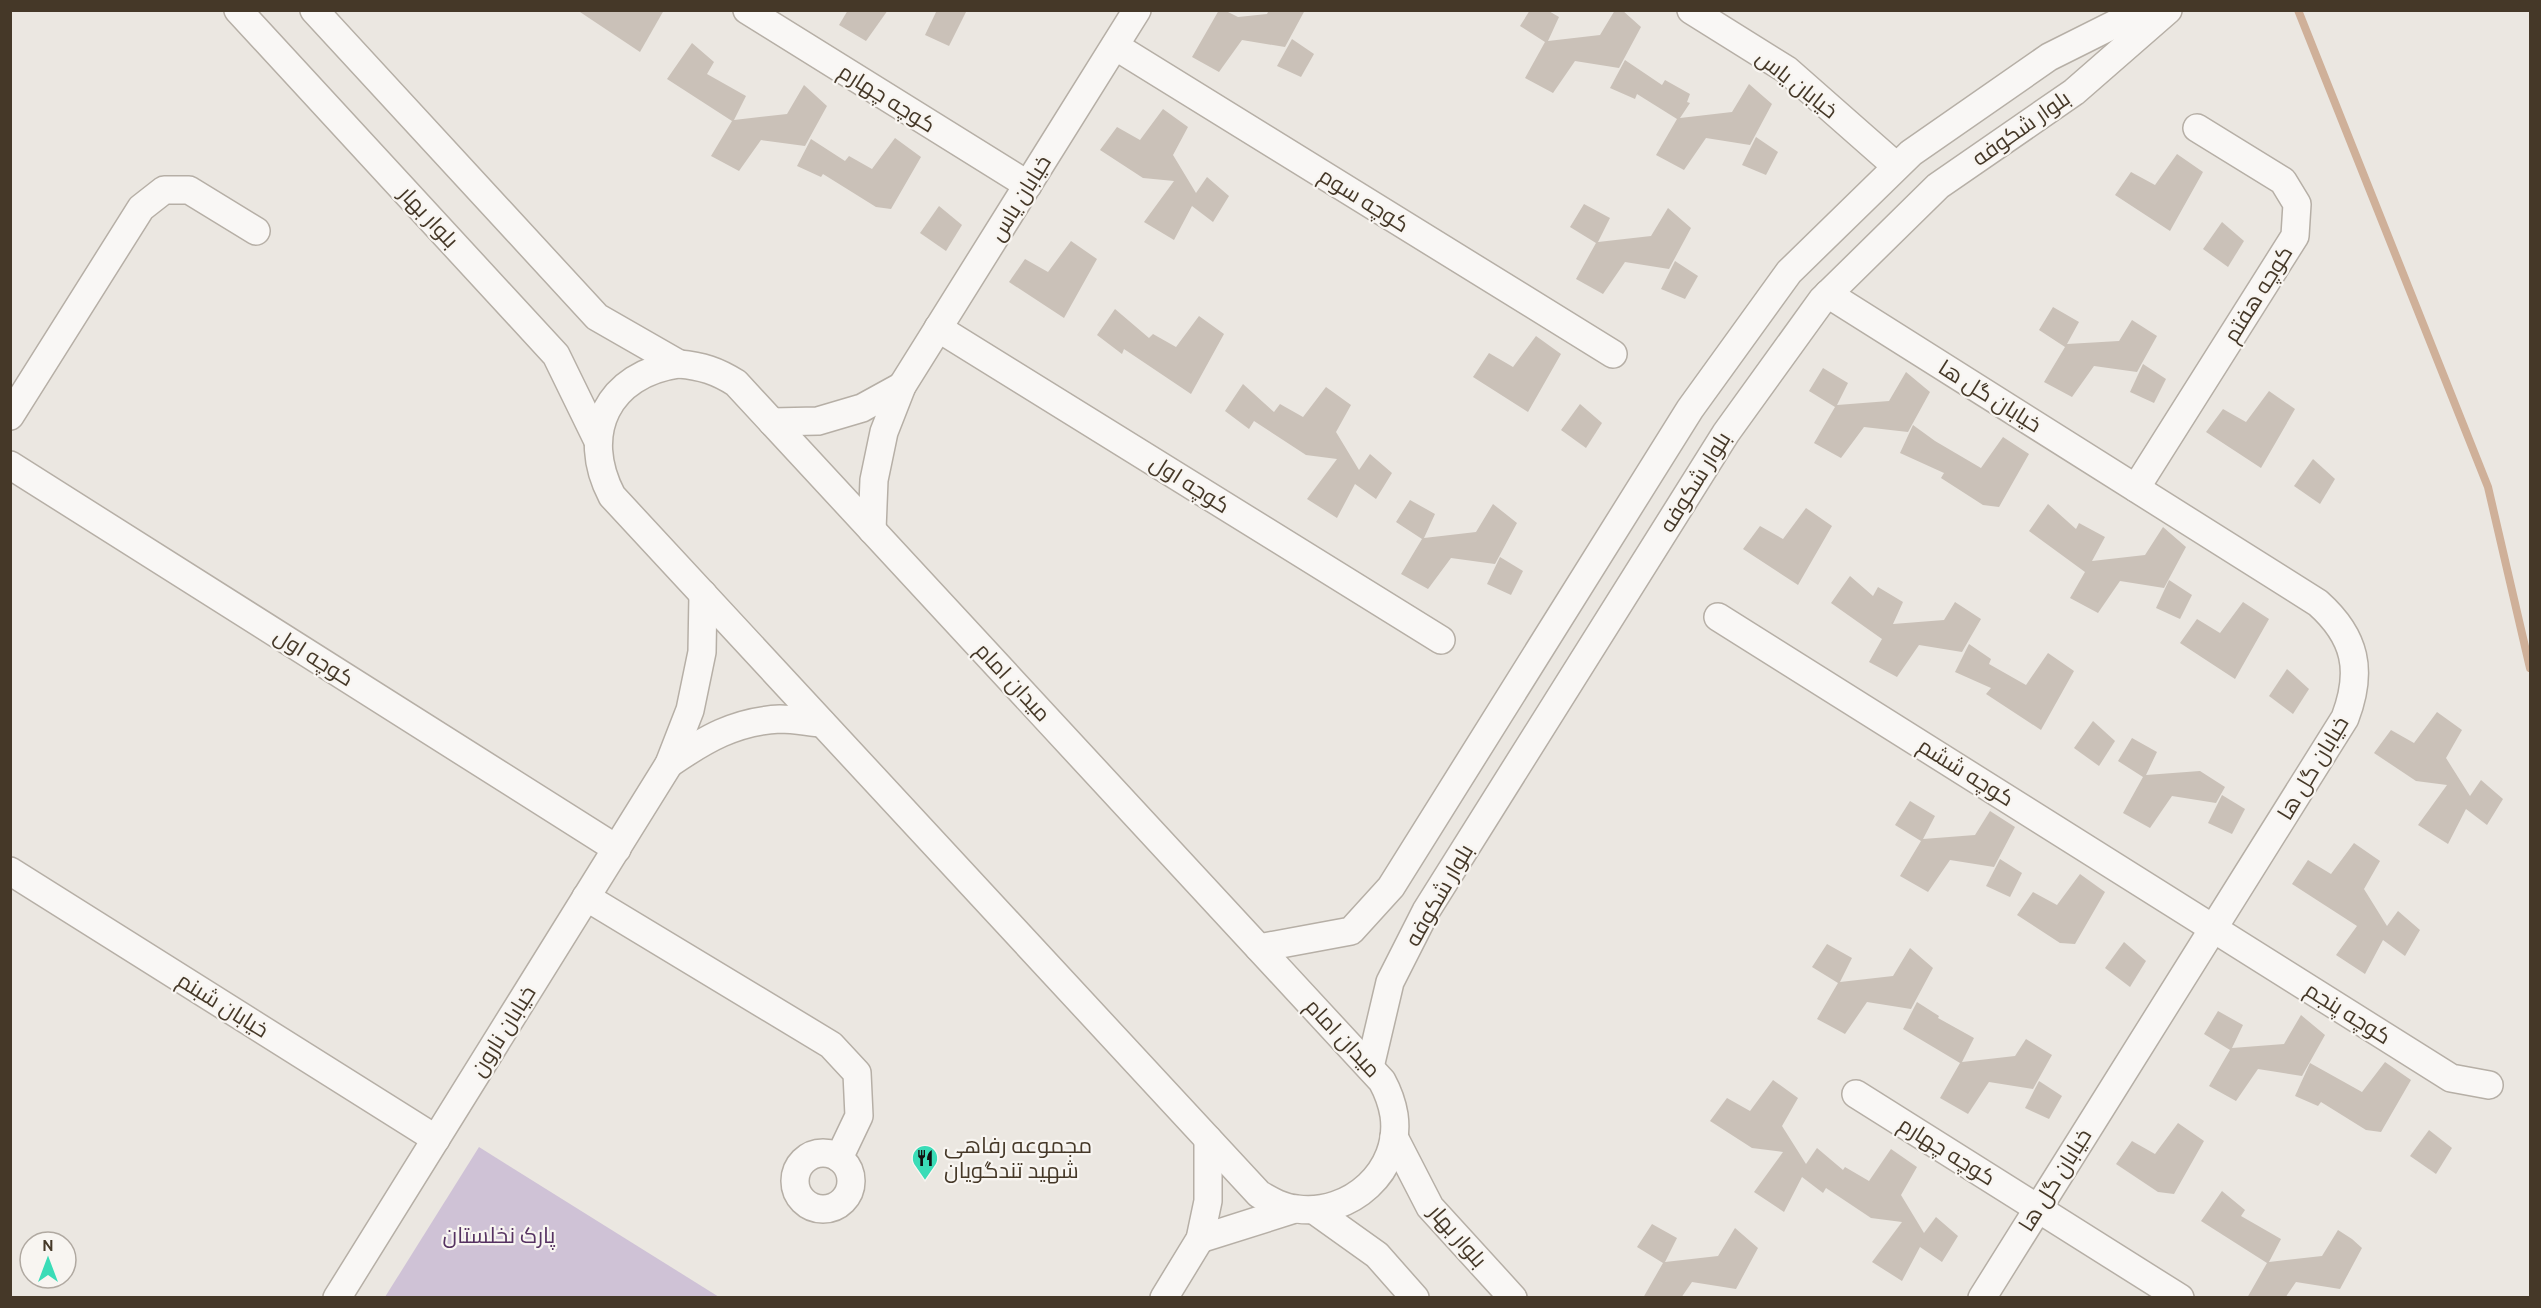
<svg xmlns="http://www.w3.org/2000/svg" width="2541" height="1308" viewBox="0 0 2541 1308" font-family="Cabin,Cairo,sans-serif">
  <style>
    .green { fill: #cfc2d6 }
    .lines { fill: none; stroke-linecap: round; stroke-linejoin: round }
    .stream { stroke: #cfb099; stroke-width: 8 }
    .building { fill: #cac1b8 }
    .minor-casing { stroke: #b6afa6; stroke-width: 30 }
    .minor { stroke: #f9f7f5; stroke-width: 27 }
    .labels { text-anchor: middle; dominant-baseline: central; stroke-width: 4.5; stroke-linejoin: round; paint-order: stroke }
    .street-label { font-size: 22px; fill: #453828; stroke: #f8f5f1 }
    .poi-label { font-size: 22px; fill: #453828; stroke: #f8f5f1; text-anchor: start }
    .park-label { font-size: 22px; fill: #563362; stroke: #f8f5f1 }
  </style>
  <rect width="100%" height="100%" fill="#ebe7e1"/>
  <path class="green" d="M 479,1147 L 719,1297 L 385,1297 Z"/>
  <g class="lines">
    <path class="stream" d="M 2298,10 L 2488,487 L 2530,668"/>
  </g>
  <g class="building">
    <path d="M 577,10 L 664,10 L 640,52 Z"/>
    <path d="M 848,10 L 888,10 L 866,41 L 839,25 Z"/>
    <path d="M 937,10 L 967,10 L 949,46 L 925,35 Z"/>
    <path d="M 1219,10 L 1224,10 L 1238,17 L 1267,14 L 1269,10 L 1305,10 L 1285,47 L 1242,40 L 1219,72 L 1192,57 Z"/>
    <path d="M 1530,10 L 1547,10 L 1559,17 L 1548,41 L 1600,35 L 1615,10 L 1622,10 L 1641,27 L 1619,68 L 1575,61 L 1553,93 L 1525,78 L 1545,42 L 1520,26 Z"/>
    <path d="M 1292,39 L 1314,54 L 1301,77 L 1277,66 Z"/>
    <path d="M 692,43 L 714,62 L 707,74 L 746,96 L 734,120 L 787,114 L 804,85 L 827,106 L 805,146 L 761,140 L 739,171 L 711,156 L 732,121 L 667,79 Z"/>
    <path d="M 1625,60 L 1662,85 L 1665,80 L 1690,94 L 1687,102 L 1690,103 L 1680,118 L 1732,112 L 1749,84 L 1772,104 L 1750,145 L 1706,138 L 1684,170 L 1656,155 L 1677,119 L 1637,94 L 1635,99 L 1610,88 Z"/>
    <path d="M 1163,109 L 1188,127 L 1173,155 L 1196,193 L 1207,177 L 1229,196 L 1213,222 L 1192,206 L 1174,240 L 1144,222 L 1174,181 L 1143,178 L 1100,150 L 1117,127 L 1140,140 Z"/>
    <path d="M 1756,137 L 1778,152 L 1766,175 L 1742,165 Z"/>
    <path d="M 895,138 L 921,157 L 891,209 L 876,207 L 823,174 L 821,177 L 797,166 L 811,139 L 845,161 L 849,156 L 872,169 Z"/>
    <path d="M 2177,154 L 2203,172 L 2170,231 L 2115,195 L 2131,172 L 2155,185 Z"/>
    <path d="M 1584,204 L 1610,218 L 1598,242 L 1651,236 L 1668,208 L 1691,228 L 1669,269 L 1625,262 L 1603,294 L 1576,279 L 1596,243 L 1570,227 Z"/>
    <path d="M 939,206 L 962,225 L 946,251 L 920,233 Z"/>
    <path d="M 2222,222 L 2244,241 L 2228,267 L 2203,249 Z"/>
    <path d="M 1071,241 L 1097,259 L 1064,318 L 1009,282 L 1025,259 L 1048,272 Z"/>
    <path d="M 1675,261 L 1698,276 L 1685,299 L 1661,289 Z"/>
    <path d="M 2053,307 L 2079,322 L 2067,344 L 2119,341 L 2132,320 L 2157,336 L 2137,372 L 2094,366 L 2072,397 L 2044,382 L 2065,347 L 2039,330 Z"/>
    <path d="M 1115,309 L 1149,338 L 1153,334 L 1176,347 L 1199,316 L 1224,334 L 1191,394 L 1124,349 L 1122,354 L 1097,335 Z"/>
    <path d="M 1536,336 L 1561,354 L 1528,412 L 1473,377 L 1489,353 L 1513,367 Z"/>
    <path d="M 2143,364 L 2166,379 L 2154,403 L 2130,392 Z"/>
    <path d="M 1823,368 L 1848,383 L 1837,405 L 1889,401 L 1906,372 L 1930,392 L 1908,432 L 1864,427 L 1841,458 L 1814,443 L 1835,407 L 1809,391 Z"/>
    <path d="M 1243,384 L 1274,412 L 1280,404 L 1303,417 L 1326,387 L 1351,405 L 1336,432 L 1359,470 L 1370,454 L 1392,473 L 1376,499 L 1355,484 L 1337,518 L 1307,499 L 1337,459 L 1306,455 L 1254,421 L 1249,429 L 1225,411 Z"/>
    <path d="M 2269,391 L 2295,409 L 2261,468 L 2206,432 L 2223,409 L 2246,422 Z"/>
    <path d="M 1580,404 L 1602,423 L 1586,448 L 1561,430 Z"/>
    <path d="M 1913,425 L 1935,441 L 1981,468 L 2003,437 L 2029,454 L 1999,507 L 1983,505 L 1941,478 L 1944,473 L 1900,453 Z"/>
    <path d="M 2313,459 L 2335,479 L 2320,504 L 2294,486 Z"/>
    <path d="M 1410,500 L 1435,514 L 1424,538 L 1476,532 L 1493,504 L 1517,523 L 1495,564 L 1451,558 L 1428,589 L 1401,574 L 1422,539 L 1396,522 Z"/>
    <path d="M 2048,504 L 2076,529 L 2079,523 L 2105,537 L 2092,561 L 2145,555 L 2163,527 L 2186,547 L 2164,588 L 2120,581 L 2098,613 L 2070,598 L 2085,572 L 2029,531 Z"/>
    <path d="M 1806,508 L 1832,526 L 1798,585 L 1743,549 L 1760,526 L 1783,539 Z"/>
    <path d="M 1500,557 L 1523,571 L 1511,595 L 1487,584 Z"/>
    <path d="M 1850,576 L 1873,596 L 1878,587 L 1903,602 L 1893,624 L 1944,620 L 1955,602 L 1981,619 L 1962,652 L 1919,645 L 1897,677 L 1869,662 L 1882,639 L 1831,603 Z"/>
    <path d="M 2169,580 L 2192,595 L 2180,619 L 2156,608 Z"/>
    <path d="M 2243,602 L 2269,619 L 2235,679 L 2180,643 L 2197,619 L 2220,633 Z"/>
    <path d="M 1969,644 L 1991,659 L 1989,664 L 2026,685 L 2048,653 L 2074,671 L 2041,730 L 1986,694 L 1991,688 L 1955,672 Z"/>
    <path d="M 2287,669 L 2309,689 L 2293,714 L 2269,696 Z"/>
    <path d="M 2437,712 L 2462,730 L 2446,758 L 2470,796 L 2481,780 L 2503,799 L 2487,825 L 2466,809 L 2448,844 L 2418,825 L 2447,785 L 2416,781 L 2374,753 L 2391,730 L 2414,743 Z"/>
    <path d="M 2093,721 L 2115,741 L 2099,766 L 2074,748 Z"/>
    <path d="M 2132,738 L 2157,752 L 2146,775 L 2200,771 L 2225,787 L 2216,803 L 2172,796 L 2150,828 L 2123,813 L 2143,777 L 2118,761 Z"/>
    <path d="M 2222,795 L 2245,809 L 2232,834 L 2208,823 Z"/>
    <path d="M 1910,801 L 1935,816 L 1923,839 L 1975,835 L 1990,811 L 2015,827 L 1994,867 L 1950,860 L 1928,892 L 1900,876 L 1921,841 L 1895,825 Z"/>
    <path d="M 2354,843 L 2380,861 L 2364,889 L 2387,926 L 2398,911 L 2420,930 L 2405,956 L 2383,940 L 2365,974 L 2336,955 L 2357,926 L 2292,884 L 2308,860 L 2331,874 Z"/>
    <path d="M 2000,859 L 2022,873 L 2010,897 L 1986,886 Z"/>
    <path d="M 2080,874 L 2105,892 L 2075,944 L 2060,943 L 2017,915 L 2033,892 L 2057,905 Z"/>
    <path d="M 2124,942 L 2146,961 L 2130,987 L 2105,968 Z"/>
    <path d="M 1827,944 L 1852,958 L 1840,982 L 1893,976 L 1910,948 L 1933,968 L 1911,1009 L 1867,1002 L 1845,1034 L 1817,1019 L 1838,983 L 1812,967 Z"/>
    <path d="M 1917,1002 L 1939,1016 L 1938,1018 L 1974,1038 L 1962,1062 L 2015,1056 L 2026,1039 L 2052,1055 L 2033,1089 L 1989,1082 L 1968,1114 L 1940,1098 L 1960,1063 L 1903,1029 Z"/>
    <path d="M 2218,1011 L 2243,1025 L 2232,1048 L 2284,1044 L 2301,1015 L 2325,1035 L 2302,1076 L 2258,1069 L 2236,1101 L 2209,1086 L 2230,1050 L 2204,1034 Z"/>
    <path d="M 2385,1062 L 2411,1080 L 2381,1132 L 2366,1130 L 2321,1102 L 2318,1106 L 2295,1096 L 2310,1063 L 2362,1092 Z"/>
    <path d="M 1773,1080 L 1798,1098 L 1782,1126 L 1806,1164 L 1817,1148 L 1843,1170 L 1845,1167 L 1869,1181 L 1891,1149 L 1917,1167 L 1901,1195 L 1924,1233 L 1936,1217 L 1958,1236 L 1942,1262 L 1920,1247 L 1902,1281 L 1872,1262 L 1902,1222 L 1871,1218 L 1826,1188 L 1823,1193 L 1802,1177 L 1784,1212 L 1754,1192 L 1783,1152 L 1752,1148 L 1710,1121 L 1727,1098 L 1750,1111 Z"/>
    <path d="M 2039,1081 L 2062,1096 L 2049,1119 L 2025,1108 Z"/>
    <path d="M 2178,1123 L 2204,1141 L 2174,1194 L 2158,1192 L 2116,1164 L 2132,1141 L 2155,1154 Z"/>
    <path d="M 2429,1130 L 2452,1148 L 2436,1174 L 2410,1156 Z"/>
    <path d="M 2222,1191 L 2245,1210 L 2241,1216 L 2281,1239 L 2269,1262 L 2322,1256 L 2338,1230 L 2352,1239 L 2362,1248 L 2340,1289 L 2296,1282 L 2285,1298 L 2247,1298 L 2267,1263 L 2201,1221 Z"/>
    <path d="M 1652,1224 L 1677,1238 L 1665,1262 L 1718,1256 L 1735,1228 L 1758,1248 L 1736,1289 L 1692,1282 L 1681,1298 L 1643,1298 L 1663,1263 L 1637,1247 Z"/>
  </g>
  <g class="lines">
    <g class="minor-casing">
      <g id="minor">
        <path d="M 238,10 L 556,355 L 597,439"/>
        <path d="M 314,10 L 597,317 L 679,364"/>
        <path d="M 747,10 L 1028,185"/>
        <path d="M 1691,10 L 1787,70 L 1896,166"/>
        <path d="M 1115,46 L 1613,354"/>
        <path d="M 1828,294 L 2318,603 C 2356,637 2363,671 2345,718 L 1982,1298"/>
        <path d="M 938,328 L 1441,640"/>
        <path d="M 679,364 C 702,366 717,371 736,383 L 1382,1081 C 1388,1092 1392,1103 1394,1115 C 1402,1171 1350,1216 1297,1209 C 1283,1208 1271,1201 1259,1194 L 612,496 C 579,433 608,374 679,364 Z"/>
        <path d="M 10,416 L 141,208 L 164,190 L 189,190 L 256,231"/>
        <path d="M 772,422 L 818,421 L 862,408 L 902,386"/>
        <path d="M 10,465 L 617,849"/>
        <path d="M 2136,488 L 2295,236 L 2297,204 L 2283,181 L 2197,128"/>
        <path d="M 872,530 L 874,480 L 884,432 L 902,386 L 1137,10"/>
        <path d="M 1718,617 L 2451,1078 L 2489,1085"/>
        <path d="M 669,764 C 705,739 736,721 780,719 C 794,719 809,722 822,723"/>
        <path d="M 10,871 L 436,1139"/>
        <path d="M 586,897 L 831,1045 L 857,1073 L 859,1116 L 839,1158"/>
        <path d="M 1259,948 L 1351,931 L 1391,887 L 1690,409 L 1789,272 L 1911,153 L 2049,57 L 2143,10"/>
        <path d="M 1370,1067 L 1390,982 L 1426,911 L 1726,433 L 1822,300 L 1938,186 L 2074,92 L 2168,10"/>
        <path d="M 1856,1094 L 2180,1298"/>
        <path d="M 1394,1137 L 1430,1207 L 1513,1298"/>
        <circle cx="823" cy="1181" r="28"/>
        <path d="M 1314,1210 L 1377,1255 L 1415,1298"/>
        <path d="M 1200,1239 L 1295,1209"/>
        <path d="M 337,1298 L 669,764 L 690,710 L 702,652 L 703,594"/>
        <path d="M 1164,1298 L 1200,1239 L 1208,1201 L 1208,1139"/>
      </g>
    </g>
    <use href="#minor" class="minor"/>
  </g>
  <defs>
    <g id="restaurant-pin" transform="scale(1.35)"><path d="M0 17L-7.5 6A9.5 9.5 0 1 1 7.5 6Z" fill="#3adcb7" stroke="#f8f5f1"/><path d="M-5-6h1v4h1v-4h1v4h1v-4h1v5L-1.5 .5V6h-2V.5L-5-1ZM5-6V6H3V1.5H1.5Q1.5-4 5-6Z" fill="#111"/></g>
  </defs>
  <g fill-rule="evenodd">
    <use href="#restaurant-pin" x="925" y="1158"/>
  </g>
  <g class="labels">
    <g class="street-label">
      <text transform="translate(1797 84) rotate(38)">خیابان یاس</text>
      <text transform="translate(887 98) rotate(32)">کوچه چهارم</text>
      <text transform="translate(2021 128) rotate(-35)">بلوار شکوفه</text>
      <text transform="translate(1020 198) rotate(-58)">خیابان یاس</text>
      <text transform="translate(1364 200) rotate(32)">کوچه سوم</text>
      <text transform="translate(429 217) rotate(47)">بلوار بهار</text>
      <text transform="translate(2258 294) rotate(-58)">کوچه هفتم</text>
      <text transform="translate(1990 396) rotate(32)">خیابان گل ها</text>
      <text transform="translate(1695 482) rotate(-58)">بلوار شکوفه</text>
      <text transform="translate(1190 484) rotate(32)">کوچه اول</text>
      <text transform="translate(314 657) rotate(32)">کوچه اول</text>
      <text transform="translate(1013 682) rotate(47)">میدان امام</text>
      <text transform="translate(2313 768) rotate(-59)">خیابان گل ها</text>
      <text transform="translate(1966 772) rotate(32)">کوچه ششم</text>
      <text transform="translate(1439 895) rotate(-60)">بلوار شکوفه</text>
      <text transform="translate(223 1005) rotate(32)">خیابان شبنم</text>
      <text transform="translate(2348 1013) rotate(32)">کوچه پنجم</text>
      <text transform="translate(503 1031) rotate(-58)">خیابان نارون</text>
      <text transform="translate(1343 1038) rotate(47)">میدان امام</text>
      <text transform="translate(1947 1151) rotate(32)">کوچه چهارم</text>
      <text transform="translate(2055 1180) rotate(-58)">خیابان گل ها</text>
      <text transform="translate(1458 1236) rotate(49)">بلوار بهار</text>
    </g>
    <g class="poi-label">
      <text x="944" y="1145">مجموعه رفاهی<tspan x="944" dy="25">شهید تندگویان</tspan></text>
    </g>
    <g class="park-label">
      <text x="499" y="1235">پارک نخلستان</text>
    </g>
  </g>
  <rect width="2541" height="1308" fill="none" stroke="#453828" stroke-width="24"/>
  <g transform="translate(48 1260)"><circle r="28" fill="#f8f5f1" stroke="#b0a9a1" stroke-width="1.5"/>
  <path d="M0-4.5L10 22L0 15L-10 22Z" fill="#3adcb7"/>
  <text y="-9" font-size="16" font-weight="bold" text-anchor="middle" fill="#453828">N</text>
  </g>
</svg>
